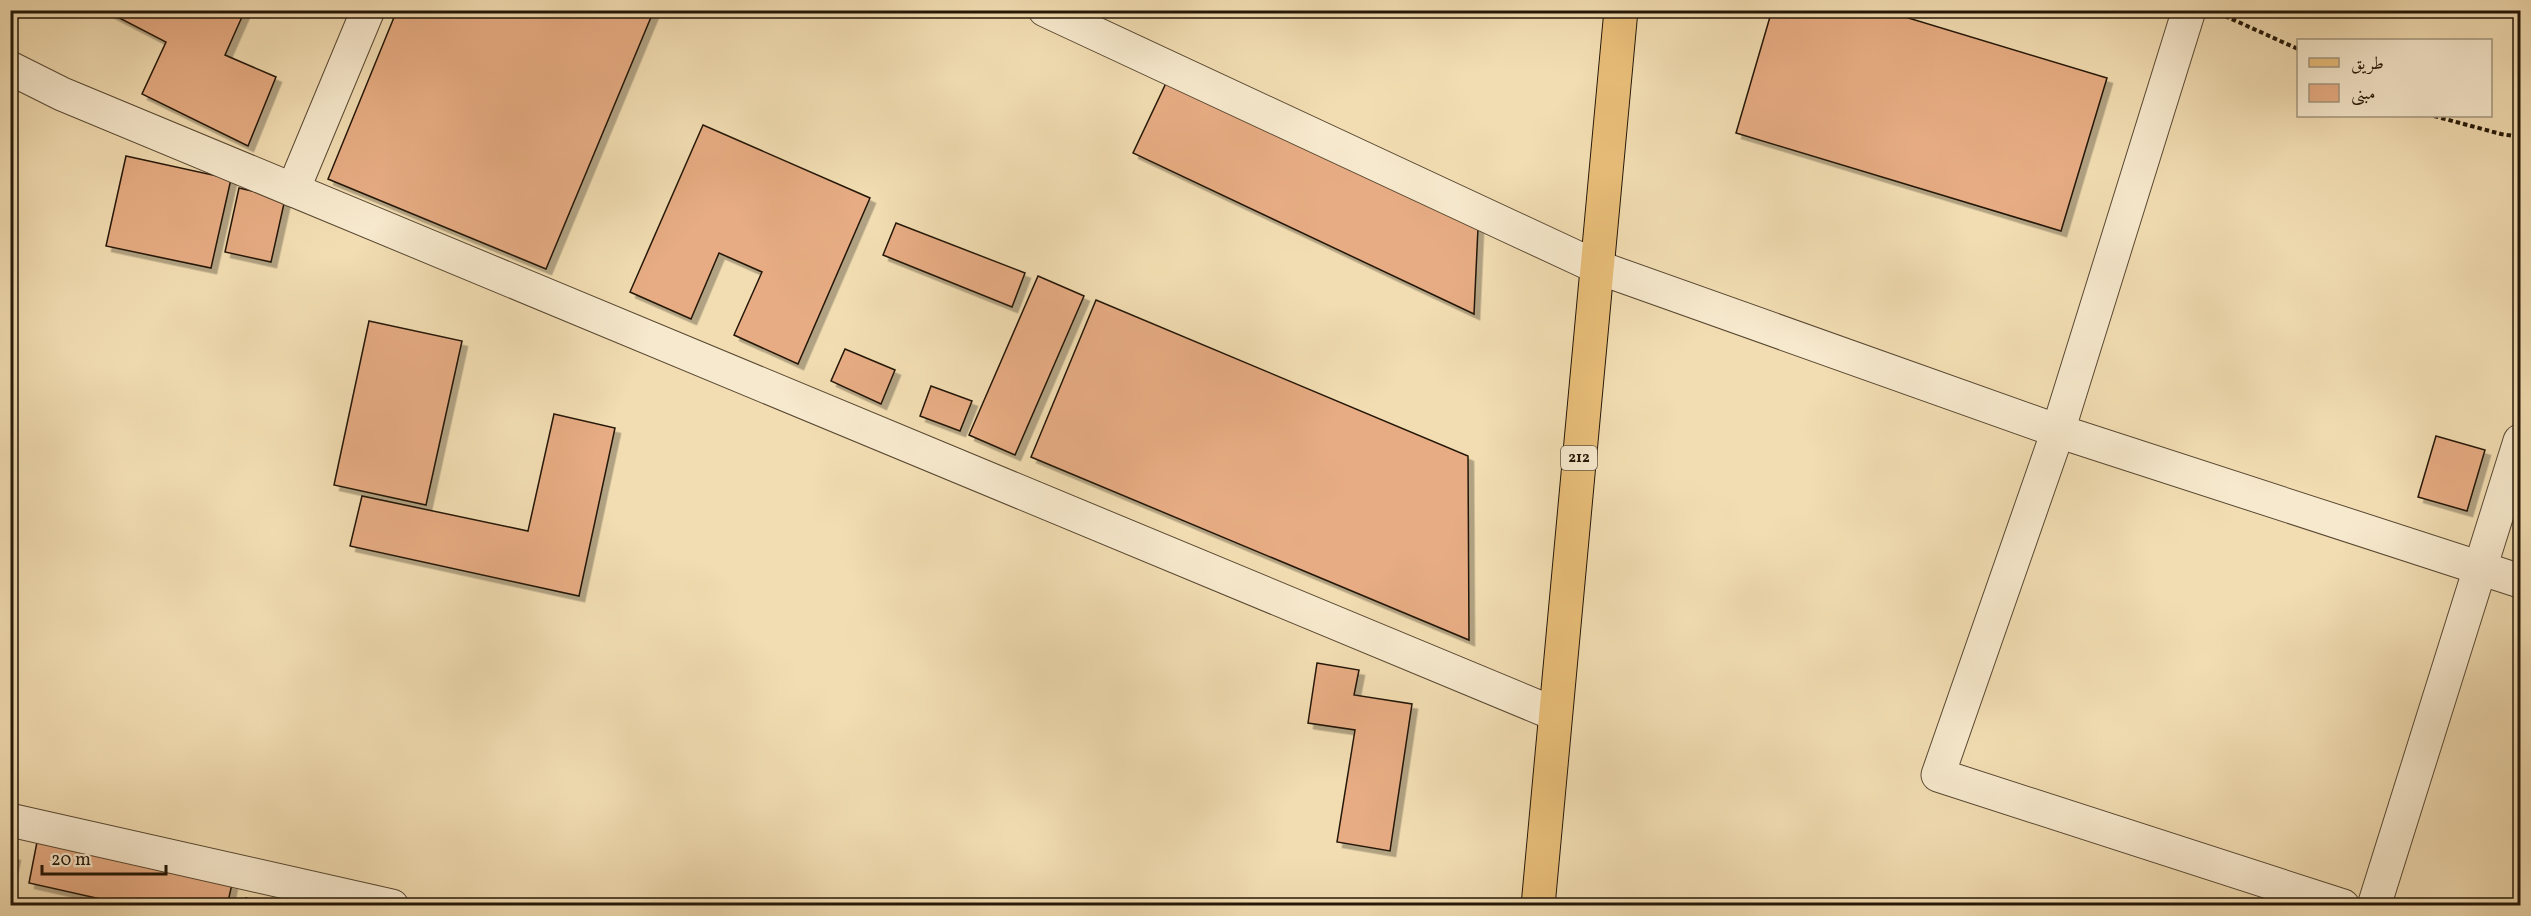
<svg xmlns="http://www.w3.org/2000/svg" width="2531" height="916" viewBox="0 0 2531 916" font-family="Vollkorn,Amiri,serif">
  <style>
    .building { fill: #e7ac83; stroke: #241707; stroke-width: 1.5; filter: url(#shadow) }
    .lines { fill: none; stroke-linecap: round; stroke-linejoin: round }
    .minor-casing { stroke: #584832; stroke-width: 35 }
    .major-casing { stroke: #241707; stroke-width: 35 }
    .path { stroke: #241707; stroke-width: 4; stroke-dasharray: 4.5 3; stroke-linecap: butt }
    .minor { stroke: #f7e9cd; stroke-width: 33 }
    .major { stroke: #e9be79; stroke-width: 33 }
    .labels { text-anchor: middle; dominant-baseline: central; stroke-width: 6; stroke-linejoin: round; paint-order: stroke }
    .shield { fill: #f7e9cd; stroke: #635642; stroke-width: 1.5 }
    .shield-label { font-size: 15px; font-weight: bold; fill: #241707 }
  </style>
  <defs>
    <filter id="shadow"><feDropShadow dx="5.5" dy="5.5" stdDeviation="0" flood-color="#0004"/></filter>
  </defs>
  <rect width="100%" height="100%" fill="#f2ddb2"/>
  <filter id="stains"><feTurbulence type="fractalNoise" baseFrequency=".00333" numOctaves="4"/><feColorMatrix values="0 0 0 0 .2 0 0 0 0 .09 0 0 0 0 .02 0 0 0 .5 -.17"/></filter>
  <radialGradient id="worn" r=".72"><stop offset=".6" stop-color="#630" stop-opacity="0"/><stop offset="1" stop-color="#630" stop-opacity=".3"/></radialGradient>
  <g class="building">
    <path d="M 104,10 L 245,10 L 225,55 L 276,77 L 248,146 L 142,94 L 166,42 Z"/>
    <path d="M 397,10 L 654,10 L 546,269 L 328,179 Z"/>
    <path d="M 1772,10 L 1882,10 L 2107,78 L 2061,231 L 1736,133 Z"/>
    <path d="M 1167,81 L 1478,228 L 1474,314 L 1133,153 Z"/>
    <path d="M 703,125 L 870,198 L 798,364 L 734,335 L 762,272 L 719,253 L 691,319 L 630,292 Z"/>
    <path d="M 126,156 L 231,179 L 211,268 L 106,246 Z"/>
    <path d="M 239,188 L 285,199 L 271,262 L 225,252 Z"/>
    <path d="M 896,223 L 1025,273 L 1012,307 L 883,255 Z"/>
    <path d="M 1038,276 L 1084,296 L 1015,455 L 969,435 Z"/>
    <path d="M 1096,300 L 1468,456 L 1469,640 L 1031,457 Z"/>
    <path d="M 369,321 L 462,341 L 426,505 L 334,485 Z"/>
    <path d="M 845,349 L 895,370 L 881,404 L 831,381 Z"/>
    <path d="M 931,386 L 972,401 L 960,431 L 920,416 Z"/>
    <path d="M 554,414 L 615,428 L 579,596 L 350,546 L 362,496 L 528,531 Z"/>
    <path d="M 2436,436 L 2485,450 L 2467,511 L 2418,497 Z"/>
    <path d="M 1317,663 L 1359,670 L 1354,695 L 1412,704 L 1390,851 L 1337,842 L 1355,730 L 1308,723 Z"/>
    <path d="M 37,842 L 232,884 L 227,906 L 132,906 L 29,883 Z"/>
    <path d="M 10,854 L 15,855 L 10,878 Z"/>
    <path d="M 246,898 L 279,906 L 245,906 Z"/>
  </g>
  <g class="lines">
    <g class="minor-casing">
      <g id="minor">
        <path d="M 1045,10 L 1597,267 L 2058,431 L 2520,581"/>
        <path d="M 2189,10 L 2058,431 L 1938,775 L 2343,906"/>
        <path d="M 10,68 L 62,94 L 1555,714"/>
        <path d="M 293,190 L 368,10"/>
        <path d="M 10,820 L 392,906"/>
        <path d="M 2374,906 L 2520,441"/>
      </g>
    </g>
    <g class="major-casing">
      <path id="major" d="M 1538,906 L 1621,10"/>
    </g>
    <g class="path">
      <path d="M 2225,16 L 2298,49"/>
      <path d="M 2434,116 L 2501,134 L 2520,137"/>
    </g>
    <use href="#minor" class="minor"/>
    <use href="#major" class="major"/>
  </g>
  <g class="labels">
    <rect class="shield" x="1561" y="446" width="36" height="24" rx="4.5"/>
    <g class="shield-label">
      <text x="1579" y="458">212</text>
    </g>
  </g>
  <rect width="2531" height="916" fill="none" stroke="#f2ddb2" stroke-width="36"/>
  <rect x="12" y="12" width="2507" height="892" fill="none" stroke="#241707" stroke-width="3"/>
  <rect x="18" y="18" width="2495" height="880" fill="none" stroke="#241707" stroke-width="1.5"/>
  <rect x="2297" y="39" width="195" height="78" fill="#f7e9cd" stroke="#a3957e" stroke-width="1.5"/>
  <rect x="2309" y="58" width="30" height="9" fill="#e9be79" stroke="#a3957e" stroke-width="1.5"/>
  <text x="2351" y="69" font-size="18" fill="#241707">طريق</text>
  <rect x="2309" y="84" width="30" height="18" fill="#e7ac83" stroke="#a3957e" stroke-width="1.5"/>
  <text x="2351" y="99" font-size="18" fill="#241707">مبنى</text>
  <path d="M42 865v9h124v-9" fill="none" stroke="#241707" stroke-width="3"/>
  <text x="51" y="865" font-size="18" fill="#241707" stroke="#f7e9cd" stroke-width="4.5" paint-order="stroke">20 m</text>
  <rect width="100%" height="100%" filter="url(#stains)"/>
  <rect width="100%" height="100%" fill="url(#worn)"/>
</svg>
